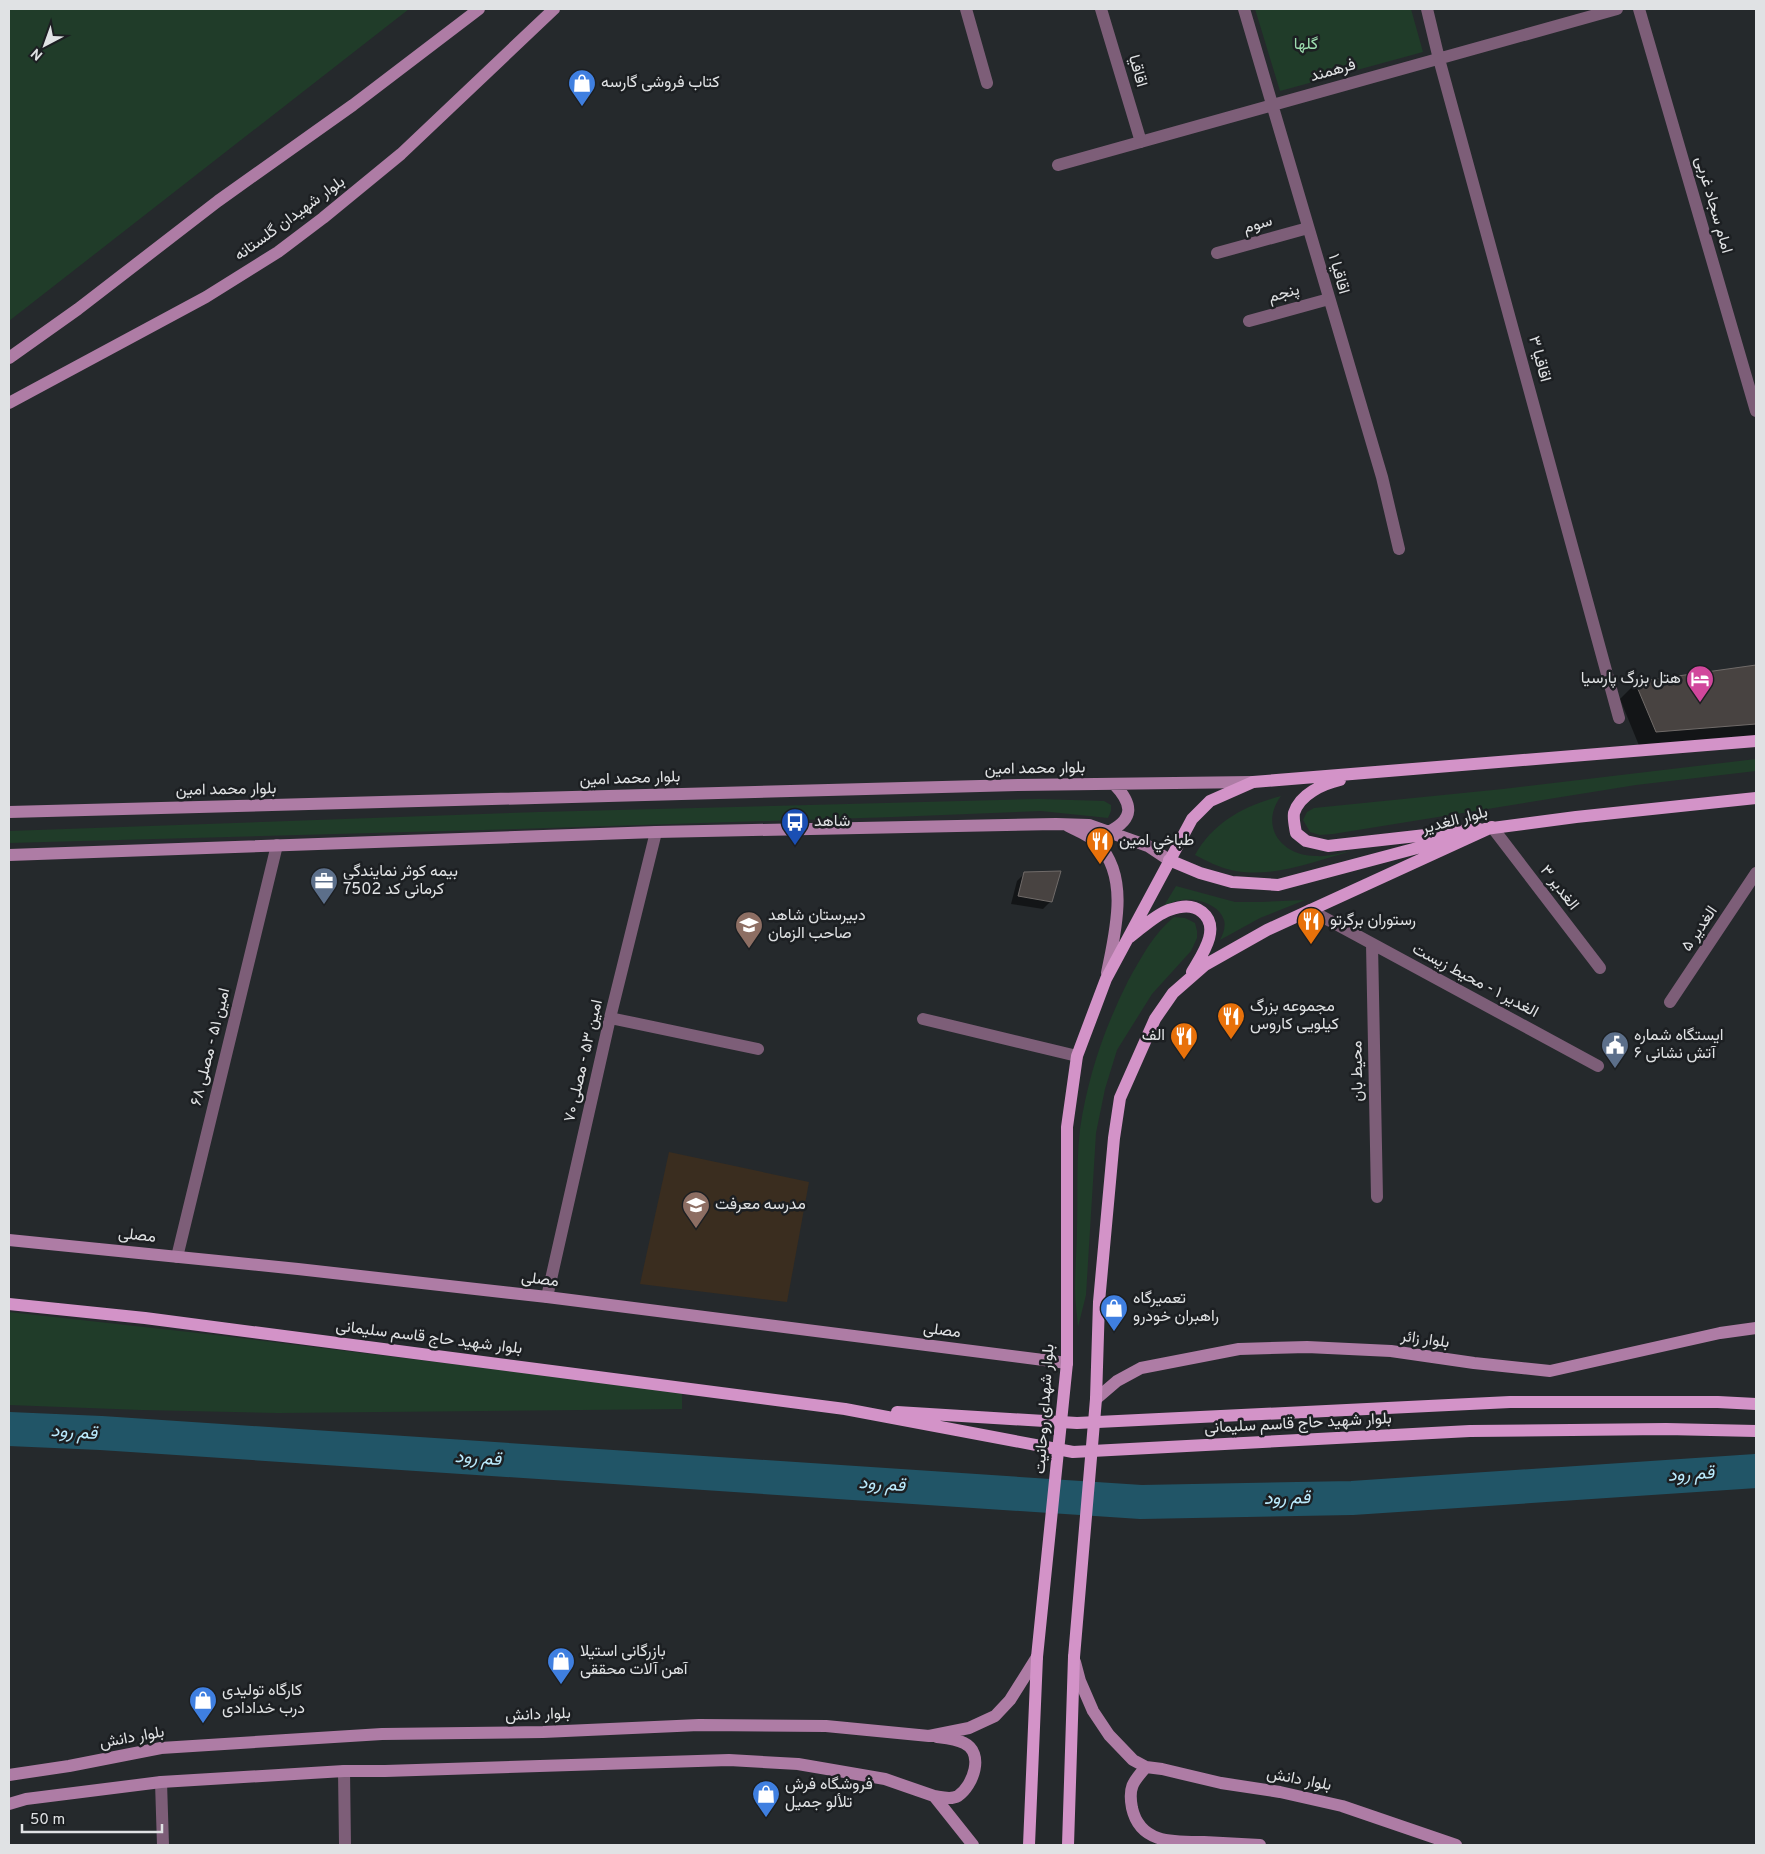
<svg xmlns="http://www.w3.org/2000/svg" width="1765" height="1854" viewBox="0 0 1765 1854" font-family="Overpass,Vazirmatn,sans-serif">
<style>
.education{fill:#3a2d1f}
.green{fill:#203c29}
.shadow{fill:#0007}
.lines{fill:none;stroke-linecap:round;stroke-linejoin:round}
.river{stroke:#215567;stroke-width:34}
.building{fill:#484341;stroke:#706b69}
.minor{stroke:#7d5e78;stroke-width:12}
.tertiary{stroke:#7d5e78;stroke-width:12}
.secondary{stroke:#ae7ca5;stroke-width:12}
.primary{stroke:#d393c8;stroke-width:12}
.primary-bridge{stroke:#d393c8;stroke-width:12}
.labels{text-anchor:middle;dominant-baseline:central;stroke-width:5;stroke-linejoin:round;paint-order:stroke}
.park-label{font-size:16px;fill:#9edeb0;stroke:#1c1f22}
.street-label{font-size:16px;fill:#e0e2e4;stroke:#1c1f22}
.poi-label{font-size:16px;fill:#e0e2e4;stroke:#1c1f22;text-anchor:start}
.water-label{font-size:18px;font-style:italic;fill:#bbebfd;stroke:#1c1f22}
</style>
<rect width="100%" height="100%" fill="#25292c"/>
<!-- education -->
<path class="education" d="M669,1152L809,1182L787,1302L640,1284Z"/>
<!-- green -->
<path class="green" d="M9,9H409L9,321Z
M1255,9H1411L1423,52L1280,91Z
M1756,759V771L1636,785L1333,834L1320,835L1310,832L1303,820L1307,812L1314,808L1503,789Z
M1281,796C1259,826 1281,856 1316,856C1327,857 1340,853 1351,851C1313,862 1271,879 1231,870C1218,867 1207,861 1195,855C1213,822 1246,805 1281,796Z
M1039,799L1104,801L1111,805V811L1108,818L1041,811L893,817L517,829L9,843V831L539,812Z
M1176,886L1235,902H1261L1305,900L1260,918L1220,940C1223,934 1226,927 1224,920C1219,903 1192,896 1176,901C1171,902 1167,906 1162,909Z
M1174,917L1185,918L1195,923L1197,931V938L1191,951L1152,994L1117,1050L1105,1089L1096,1133L1086,1295L1078,1327C1077,1314 1075,1301 1075,1289C1075,1268 1077,1248 1077,1228C1078,1195 1076,1162 1080,1129C1088,1076 1104,1029 1128,981C1141,958 1153,934 1174,917Z
M9,1312L216,1335L682,1392V1409L278,1413L141,1410L9,1405Z"/>
<!-- shadow -->
<path class="shadow" d="M1756,667V738L1640,748L1620,699L1636,683Z
M1025,873L1051,901L1043,909L1011,904L1017,881Z"/>
<g class="lines">
<!-- river -->
<path class="river" d="M9,1429L101,1433L1141,1502L1352,1498L1756,1471"/>
</g>
<!-- building -->
<path class="building" d="M1756,665V724L1656,732L1635,682Z
M1061,871L1052,902L1018,896L1024,872Z"/>
<g class="lines">
<!-- minor -->
<path class="minor" d="M966,9L987,83
M1101,9L1141,142
M1244,9L1382,477L1399,549
M1427,9L1439,59L1619,718
M1058,165L1617,9
M1217,253L1308,228
M1249,321L1329,299
M1492,827L1600,968
M1310,910L1598,1066
M1372,944L1377,1197
M1670,1002L1756,873
M610,1018L758,1049
M923,1019L1077,1056
M177,1257L277,845
M547,1297L610,1018L656,832
M344,1771L345,1845
M161,1782L163,1845"/>
<!-- tertiary -->
<path class="tertiary" d="M1639,9L1756,411"/>
<!-- secondary -->
<path class="secondary" d="M9,358L78,309L218,201L353,105L479,9
M9,403L206,297L278,252L323,218L401,154L554,9
M9,812L1018,785L1253,782
M1068,826C1078,831 1090,835 1098,844C1130,877 1115,933 1107,973
M1108,832C1135,819 1133,804 1114,784
M9,855L656,832L1056,824L1089,825L1148,846L1169,860
M9,1240L298,1269L547,1297L1067,1363
M1096,1399L1117,1381L1141,1368L1239,1349L1307,1347L1391,1351L1474,1363L1550,1371L1720,1333L1756,1328
M1075,1662L1080,1681L1093,1711L1109,1735L1133,1760L1146,1767L1162,1769L1221,1783L1280,1792L1342,1806L1456,1845
M1146,1767C1133,1782 1128,1787 1132,1808C1140,1844 1174,1842 1204,1842
M9,1775L69,1766L161,1748L382,1734L543,1732L699,1725L826,1726L929,1736L969,1728L995,1716L1010,1700L1037,1657
M934,1796C941,1797 951,1800 958,1796C973,1786 985,1753 964,1743C956,1739 945,1738 937,1737
M9,1804L26,1799L161,1782L344,1771H385L729,1760L798,1764L885,1779L934,1796L973,1845
M1198,1845L1204,1842L1260,1845"/>
<!-- primary -->
<path class="primary" d="M1340,780C1323,784 1300,794 1294,813C1293,819 1295,827 1296,833L1306,841L1328,846L1479,829
M1485,829L1576,817L1756,798
M1169,860L1200,873L1232,882L1278,885L1451,839
M1130,937C1142,928 1155,915 1169,910C1181,906 1192,904 1202,912C1222,928 1201,956 1192,972
M9,1304L145,1318L845,1409L1073,1452L1470,1431L1666,1429L1756,1431
M1067,1363V1127L1077,1056L1106,979L1192,819L1210,801L1253,782L1756,741
M1096,1399L1099,1302L1114,1138L1120,1098L1155,1019L1173,993L1205,965L1267,930L1492,827
M897,1412L1077,1423L1510,1402H1718L1756,1404
M1029,1845L1037,1657
M1068,1845L1074,1657"/>
<!-- primary-bridge -->
<path class="primary-bridge" d="M1037,1657L1067,1363
M1074,1657L1096,1399"/>
</g>
<!-- icons -->
<defs>
<g id="shop-pin" transform="scale(1.4375)"><path d="M0 17L-7.5 6A9.5 9.5 0 1 1 7.5 6Z" fill="#3f7fe0" stroke="#1c1f22"/><path d="M-5-2.5h2.3a2.7 3.5 0 0 1 5.4 0H5L5.5 6h-11ZM-1.5-2.5h3a1.5 2.3 0 0 0-3 0Z" fill="#fff"/></g>
<g id="hotel-pin" transform="scale(1.4375)"><path d="M0 17L-7.5 6A9.5 9.5 0 1 1 7.5 6Z" fill="#d1479c" stroke="#1c1f22"/><path d="M-6-4.5h1.5V1H6V5H4.5V3h-9V5H-6ZM-4 0a1.8 1.8 0 1 1 3.6 0ZM.5 0V-2.5h3Q6-2.5 6 0Z" fill="#fff"/></g>
<g id="bus-pin" transform="scale(1.4375)"><path d="M0 17L-7.5 6A9.5 9.5 0 1 1 7.5 6Z" fill="#1a4fb4" stroke="#1c1f22"/><path d="M-5-6H5V4H4V6H2V4H-2V6H-4V4H-5ZM-3.5-4V0h7V-4ZM-3.5 1.2v1.5H-2V1.2ZM2 1.2v1.5H3.5V1.2Z" fill="#fff"/></g>
<g id="restaurant-pin" transform="scale(1.4375)"><path d="M0 17L-7.5 6A9.5 9.5 0 1 1 7.5 6Z" fill="#e8710a" stroke="#1c1f22"/><path d="M-5-6h1v4h1v-4h1v4h1v-4h1v5L-1.5 .5V6h-2V.5L-5-1ZM5-6V6H3V1.5H1.5Q1.5-4 5-6Z" fill="#fff"/></g>
<g id="office-pin" transform="scale(1.4375)"><path d="M0 17L-7.5 6A9.5 9.5 0 1 1 7.5 6Z" fill="#5c6f8a" stroke="#1c1f22"/><path d="M-6-3h4V-5.5h4V-3h4V5H-6ZM-1-4.5V-3h2v-1.5ZM-6 0V1H6V0Z" fill="#fff"/></g>
<g id="school-pin" transform="scale(1.4375)"><path d="M0 17L-7.5 6A9.5 9.5 0 1 1 7.5 6Z" fill="#8d6e63" stroke="#1c1f22"/><path d="M0-5L7-2L0 1L-7-2ZM-4 1L0 2.5L4 1V4Q0 6-4 4Z" fill="#fff"/></g>
<g id="civic-pin" transform="scale(1.4375)"><path d="M0 17L-7.5 6A9.5 9.5 0 1 1 7.5 6Z" fill="#5c6f8a" stroke="#1c1f22"/><path d="M-.6-6.5H3V-4.5H.6V-3L4-1V1h2V6H-6V1h2V-1L-.6-3ZM-1.2 2.5V6h2.4V2.5Z" fill="#fff"/></g>
</defs>
<g fill-rule="evenodd">
<use href="#shop-pin" x="582" y="83"/>
<use href="#hotel-pin" x="1700" y="679"/>
<use href="#bus-pin" x="795" y="822"/>
<use href="#restaurant-pin" x="1100" y="841"/>
<use href="#office-pin" x="324" y="881"/>
<use href="#restaurant-pin" x="1311" y="921"/>
<use href="#school-pin" x="749" y="925"/>
<use href="#restaurant-pin" x="1231" y="1016"/>
<use href="#restaurant-pin" x="1184" y="1036"/>
<use href="#civic-pin" x="1615" y="1045"/>
<use href="#school-pin" x="696" y="1205"/>
<use href="#shop-pin" x="1114" y="1308"/>
<use href="#shop-pin" x="561" y="1661"/>
<use href="#shop-pin" x="203" y="1700"/>
<use href="#shop-pin" x="766" y="1794"/>
</g>
<g class="labels">
<!-- park labels -->
<g class="park-label">
<text x="1306" y="45">گلها</text>
</g>
<!-- street labels -->
<g class="street-label">
<text transform="translate(1137 71) rotate(74)">اقاقیا</text>
<text transform="translate(1333 71) rotate(-16)">فرهمند</text>
<text transform="translate(1713 205) rotate(74)">امام سجاد غربی</text>
<text transform="translate(290 219) rotate(-36)">بلوار شهیدان گلستانه</text>
<text transform="translate(1258 225) rotate(-16)">سوم</text>
<text transform="translate(1338 274) rotate(74)">اقاقیا ۱</text>
<text transform="translate(1284 294) rotate(-16)">پنجم</text>
<text transform="translate(1539 359) rotate(75)">اقاقیا ۳</text>
<text transform="translate(1035 769) rotate(-1)">بلوار محمد امین</text>
<text transform="translate(630 779) rotate(-2)">بلوار محمد امین</text>
<text transform="translate(226 790) rotate(-1)">بلوار محمد امین</text>
<text transform="translate(1455 821) rotate(-15)">بلوار الغدیر</text>
<text transform="translate(1559 888) rotate(52)">الغدیر ۳</text>
<text transform="translate(1700 929) rotate(-56)">الغدیر ۵</text>
<text transform="translate(1475 981) rotate(28)">الغدیر ۱ - محیط زیست</text>
<text transform="translate(211 1047) rotate(-76)">امین ۵۱ - مصلی ۶۸</text>
<text transform="translate(584 1061) rotate(-77)">امین ۵۳ - مصلی ۷۰</text>
<text transform="translate(1358 1071) rotate(-91)">محیط بان</text>
<text transform="translate(137 1236) rotate(6)">مصلی</text>
<text transform="translate(540 1280) rotate(7)">مصلی</text>
<text transform="translate(942 1331) rotate(7)">مصلی</text>
<text transform="translate(429 1338) rotate(7)">بلوار شهید حاج قاسم سلیمانی</text>
<text transform="translate(1425 1340) rotate(8)">بلوار زائر</text>
<text transform="translate(1045 1409) rotate(-86)">بلوار شهدای روحانیت</text>
<text transform="translate(1298 1424) rotate(-3)">بلوار شهید حاج قاسم سلیمانی</text>
<text transform="translate(538 1715) rotate(-2)">بلوار دانش</text>
<text transform="translate(132 1738) rotate(-10)">بلوار دانش</text>
<text transform="translate(1299 1780) rotate(11)">بلوار دانش</text>
</g>
<!-- poi labels -->
<g class="poi-label">
<text x="601" y="83">کتاب فروشی گارسه</text>
<text x="1681" y="679" text-anchor="end">هتل بزرگ پارسیا</text>
<text x="814" y="822">شاهد</text>
<text x="1119" y="841">طباخي امين</text>
<text x="343" y="872">بیمه کوثر نمایندگی<tspan x="343" dy="18">کرمانی کد 7502</tspan></text>
<text x="768" y="916">دبیرستان شاهد<tspan x="768" dy="18">صاحب الزمان</tspan></text>
<text x="1330" y="921">رستوران برگرتو</text>
<text x="1250" y="1007">مجموعه بزرگ<tspan x="1250" dy="18">کیلویی کاروس</tspan></text>
<text x="1165" y="1036" text-anchor="end">الف</text>
<text x="1634" y="1036">ایستگاه شماره<tspan x="1634" dy="18">۶ آتش نشانی</tspan></text>
<text x="715" y="1205">مدرسه معرفت</text>
<text x="1133" y="1299">تعمیرگاه<tspan x="1133" dy="18">راهبران خودرو</tspan></text>
<text x="580" y="1652">بازرگانی استیلا<tspan x="580" dy="18">آهن آلات محققی</tspan></text>
<text x="222" y="1691">کارگاه تولیدی<tspan x="222" dy="18">درب خدادادی</tspan></text>
<text x="785" y="1785">فروشگاه فرش<tspan x="785" dy="18">تلألو جمیل</tspan></text>
</g>
<!-- water labels -->
<g class="water-label">
<text transform="translate(74 1433) rotate(4)">قم رود</text>
<text transform="translate(478 1459) rotate(4)">قم رود</text>
<text transform="translate(1691 1475) rotate(-4)">قم رود</text>
<text transform="translate(882 1485) rotate(4)">قم رود</text>
<text transform="translate(1287 1499) rotate(-1)">قم رود</text>
</g>
</g>
<!-- border -->
<rect width="1765" height="1854" fill="none" stroke="#e0e2e4" stroke-width="20"/>
<!-- north arrow -->
<g transform="translate(45 45) rotate(221)" stroke="#1c1f22" stroke-width="4" paint-order="stroke">
<path d="M0-4L9 19L0 12L-9 19Z" fill="#e0e2e4"/>
<text y="-8" font-size="14" font-weight="bold" text-anchor="middle" fill="#e0e2e4">N</text>
</g>
<!-- scale -->
<path d="M22 1824v8h140v-8" fill="none" stroke="#e0e2e4" stroke-width="2.5"/>
<text x="30" y="1824" font-size="15" fill="#e0e2e4" stroke="#1c1f22" stroke-width="4" paint-order="stroke">50 m</text>
</svg>
